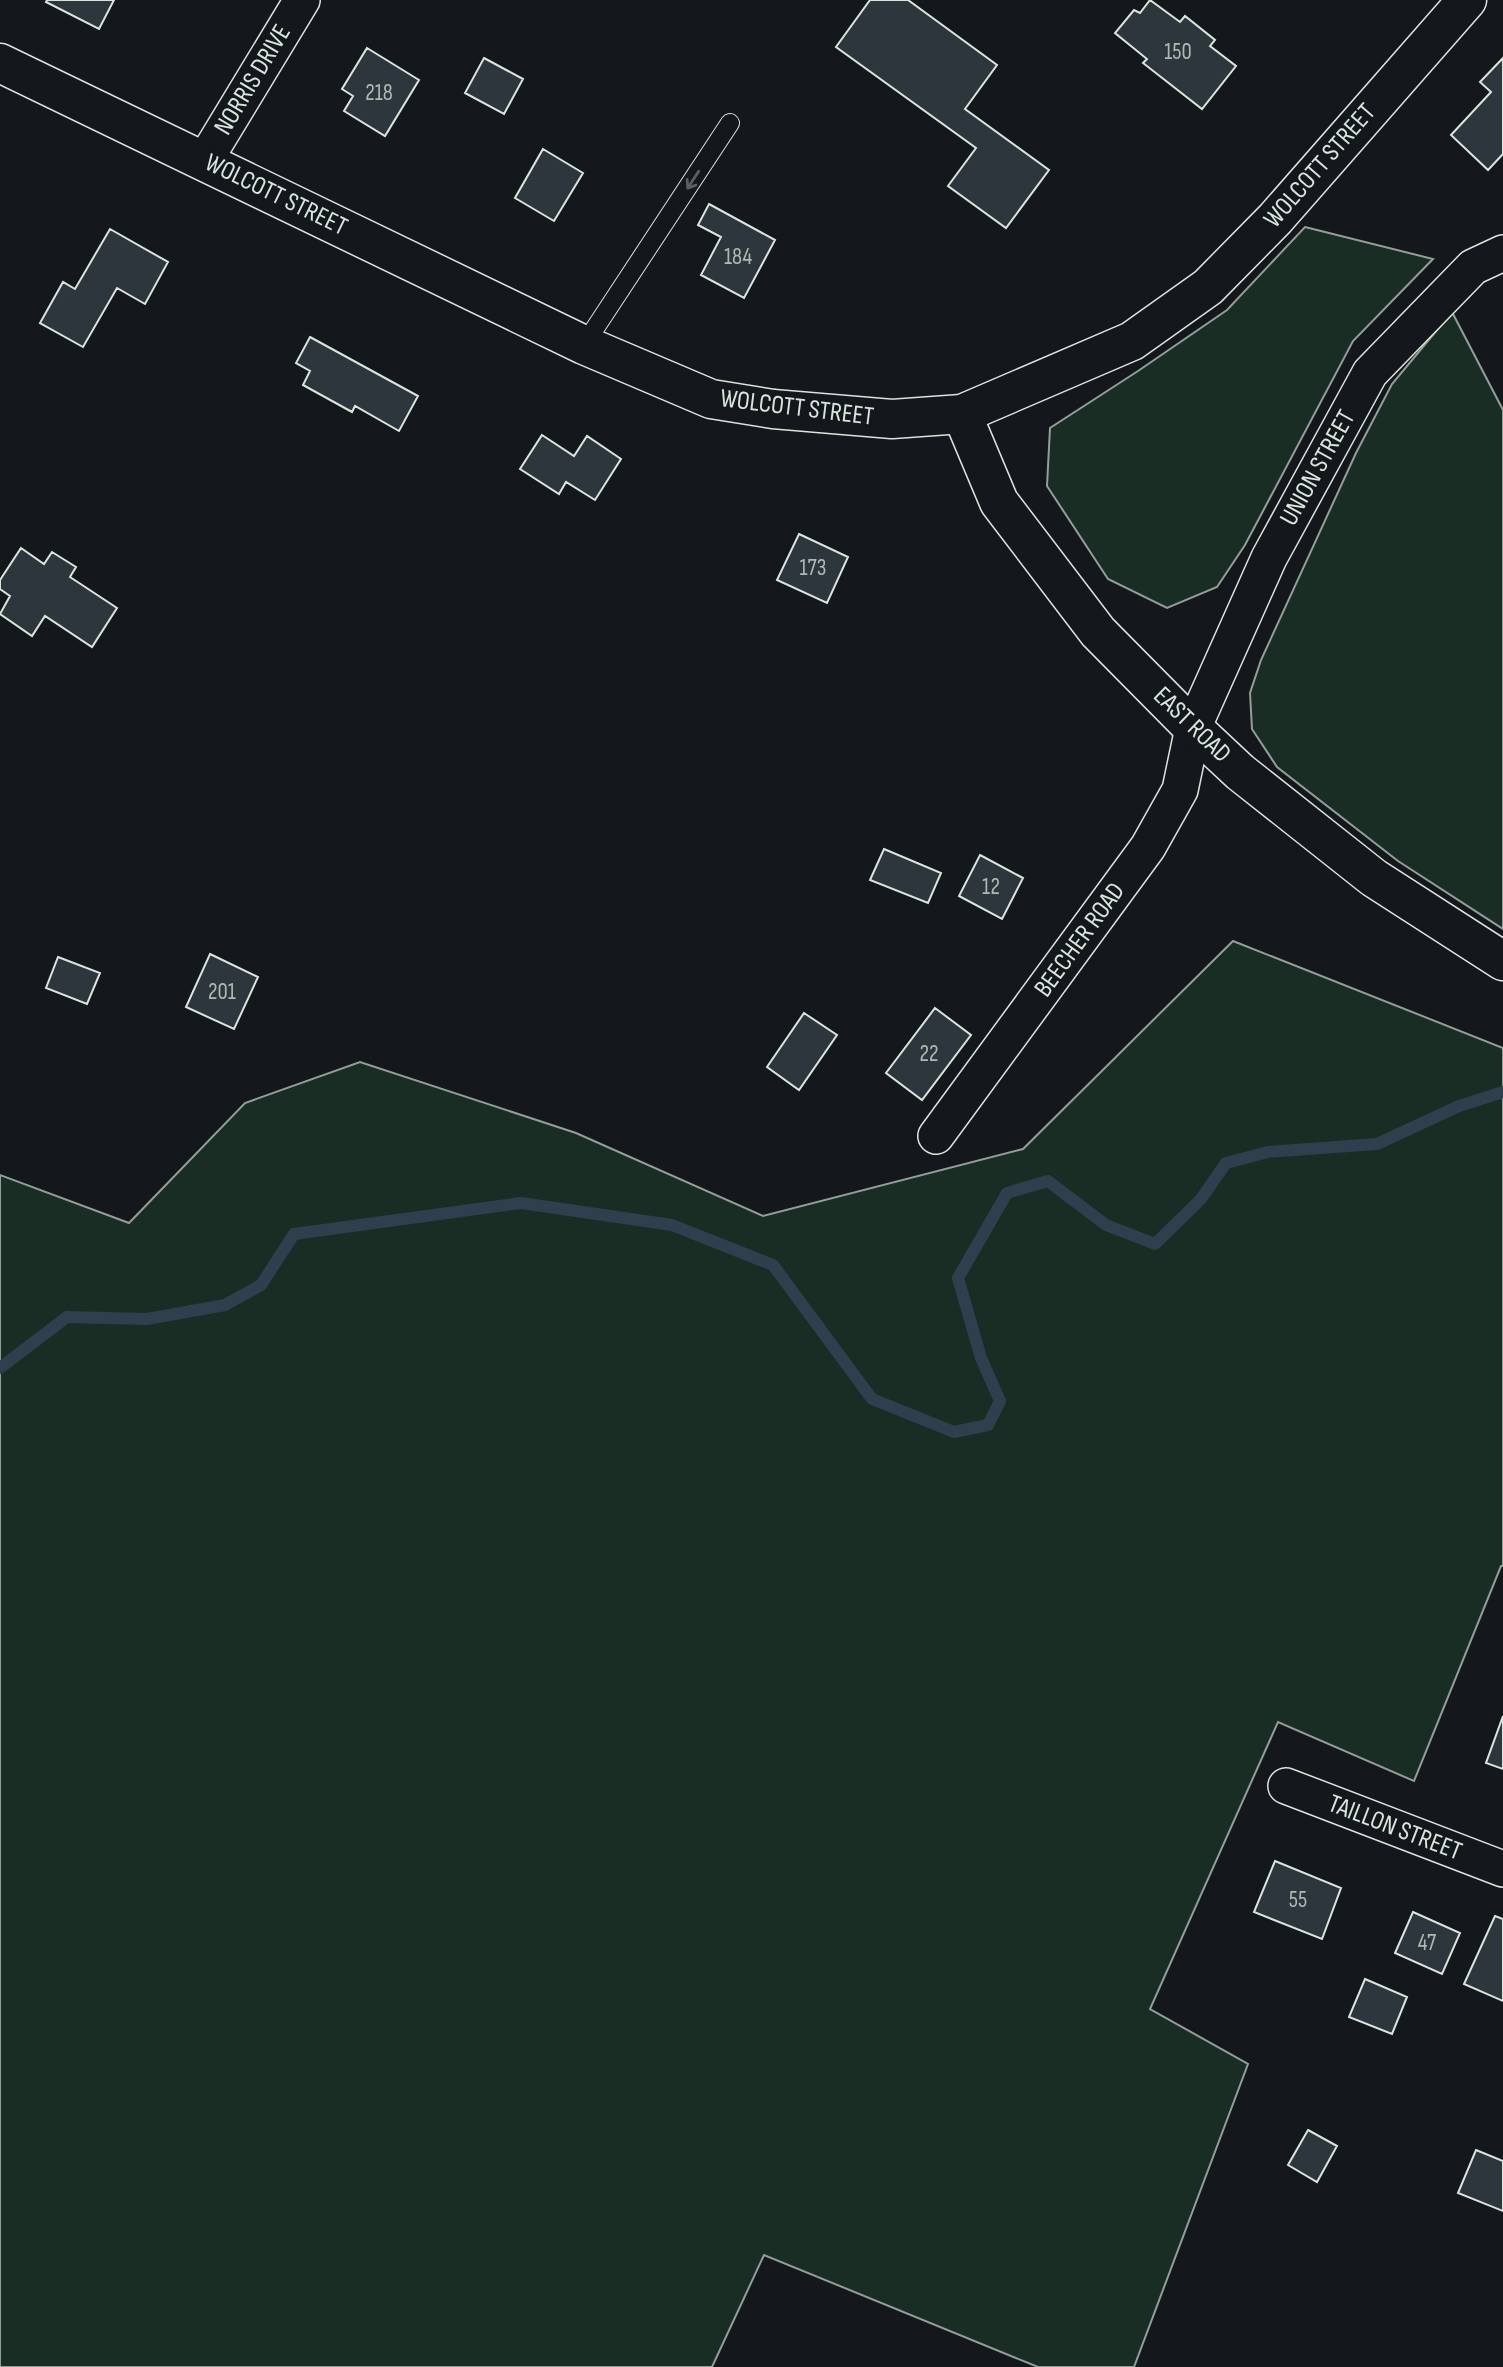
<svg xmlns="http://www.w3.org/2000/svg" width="1503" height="2367" viewBox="0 0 1503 2367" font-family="'Sofia Sans Condensed',sans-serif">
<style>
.green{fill:#1a2d24;stroke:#939e99;stroke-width:2}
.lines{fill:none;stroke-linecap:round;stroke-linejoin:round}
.stream{stroke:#2f3f4d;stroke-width:12}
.building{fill:#2c363c;stroke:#d8e6dc;stroke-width:2}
.service-casing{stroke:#d8e6dc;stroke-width:20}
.minor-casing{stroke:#d8e6dc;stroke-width:38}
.tertiary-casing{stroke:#d8e6dc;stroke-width:41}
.primary-casing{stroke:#d8e6dc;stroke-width:41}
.service{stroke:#14181c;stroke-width:18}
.minor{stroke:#14181c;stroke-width:35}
.tertiary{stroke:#14181c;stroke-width:38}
.primary{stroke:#14181c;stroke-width:38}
.oneway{stroke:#59605f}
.labels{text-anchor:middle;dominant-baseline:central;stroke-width:5;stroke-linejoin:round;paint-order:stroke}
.number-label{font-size:23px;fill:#adbab4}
.street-label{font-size:26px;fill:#d8e6dc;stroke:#14181c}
</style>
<rect width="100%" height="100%" fill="#14181c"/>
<!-- green -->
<path class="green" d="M1305,227L1433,259L1353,341L1245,545L1217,587L1167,608L1108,579L1047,486L1050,428L1138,371L1227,310Z
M1452,312L1503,410V929L1398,861L1277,767L1252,729L1250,693L1261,660L1356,453L1392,384Z
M1233,941L1503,1048V1566H1501L1414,1781L1278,1722L1150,2009L1248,2064L1134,2367H1038L764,2255L712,2367H0V1175L129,1223L245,1103L360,1062L576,1133L763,1216L1023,1149Z"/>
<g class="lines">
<!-- stream -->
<path class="stream" d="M0,1368L67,1317L147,1319L225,1305L261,1285L294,1234L521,1203L672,1225L773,1265L872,1399L954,1432L988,1425L1000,1401L981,1358L958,1278L1007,1193L1048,1181L1106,1225L1155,1244L1201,1199L1226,1163L1268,1152L1377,1144L1459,1106L1503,1092"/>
</g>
<!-- building -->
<path class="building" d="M47,0H114L99,29L46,2Z
M870,0H908L997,65L965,109L1049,170L1006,228L948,186L976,148L836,47Z
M1150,0L1180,22L1185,16L1215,40L1210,46L1236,66L1202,109L1143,63L1147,59L1115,33L1134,10L1140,13Z
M367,48L419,80L385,136L344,111L353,96L342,89Z
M484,58L523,79L504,114L465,93Z
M1503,58V154L1488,170L1451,135L1491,92L1480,82Z
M543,149L583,173L554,221L515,198Z
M709,204L775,240L744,298L701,275L721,237L698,225Z
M110,229L168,262L145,304L117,288L83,347L40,323L63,282L75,289Z
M310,337L418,396L399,431L355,406L352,412L303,385L310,371L296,363Z
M542,435L574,456L587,436L621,459L595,500L566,482L559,494L520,469Z
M799,534L848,557L827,603L777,580Z
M21,548L44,564L52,552L76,567L70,577L117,608L92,647L45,616L32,636L0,614L10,596L0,589V580Z
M884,849L941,873L928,903L870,880Z
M980,855L1023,878L1002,919L959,896Z
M210,954L258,977L234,1029L186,1007Z
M58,957L100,973L87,1004L46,988Z
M935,1008L971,1035L922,1100L886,1073Z
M804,1013L837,1035L799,1090L767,1067Z
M1503,1716V1769L1486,1763Z
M1275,1861L1341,1888L1322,1939L1254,1912Z
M1413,1912L1460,1933L1442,1974L1395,1953Z
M1495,1916L1503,1919V2001L1464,1984Z
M1365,1979L1407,1997L1392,2034L1349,2017Z
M1308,2130L1337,2146L1317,2182L1288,2165Z
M1476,2150L1503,2161V2211L1458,2193Z"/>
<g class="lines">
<!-- service casing -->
<g class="service-casing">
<path id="service" d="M584,345L730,123"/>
</g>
<!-- minor casing -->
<g class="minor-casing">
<path id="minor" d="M205,160L302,0
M936,1136L1148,847L1180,790L1193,728L1269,558L1370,373L1473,267L1503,253
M1286,1786L1503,1869"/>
</g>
<!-- tertiary casing -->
<g class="tertiary-casing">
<path id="tertiary" d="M962,414L999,502L1098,632L1193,728L1240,772L1374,878L1503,961"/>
</g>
<!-- primary casing -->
<g class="primary-casing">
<path id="primary" d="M0,63L584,345L711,399L773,409L892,419L962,414L1132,341L1208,287L1275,219L1467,0"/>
</g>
<!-- service -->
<use href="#service" class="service"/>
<!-- minor -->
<use href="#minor" class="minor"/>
<!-- tertiary -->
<use href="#tertiary" class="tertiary"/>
<!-- primary -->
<use href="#primary" class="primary"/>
</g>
<!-- one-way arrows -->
<defs><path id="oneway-shaft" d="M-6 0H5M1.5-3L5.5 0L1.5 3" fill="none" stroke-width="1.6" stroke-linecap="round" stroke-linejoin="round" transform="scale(1.75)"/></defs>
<use class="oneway" href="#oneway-shaft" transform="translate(693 180) rotate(123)"/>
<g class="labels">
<!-- number labels -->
<g class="number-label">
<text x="1178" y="52">150</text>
<text x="379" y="93">218</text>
<text x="738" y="257">184</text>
<text x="813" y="568">173</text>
<text x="991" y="887">12</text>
<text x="222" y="992">201</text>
<text x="929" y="1054">22</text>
<text x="1298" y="1900">55</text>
<text x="1427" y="1943">47</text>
</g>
<!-- street labels -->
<g class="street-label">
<text transform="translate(253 80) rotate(-59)">NORRIS DRIVE</text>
<text transform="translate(1320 166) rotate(-49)">WOLCOTT STREET</text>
<text transform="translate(276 195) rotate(26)">WOLCOTT STREET</text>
<text transform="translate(797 408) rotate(7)">WOLCOTT STREET</text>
<text transform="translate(1318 468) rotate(-61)">UNION STREET</text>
<text transform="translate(1192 725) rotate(44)">EAST ROAD</text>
<text transform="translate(1080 940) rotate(-54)">BEECHER ROAD</text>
<text transform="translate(1395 1828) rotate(21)">TAILLON STREET</text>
</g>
</g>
</svg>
